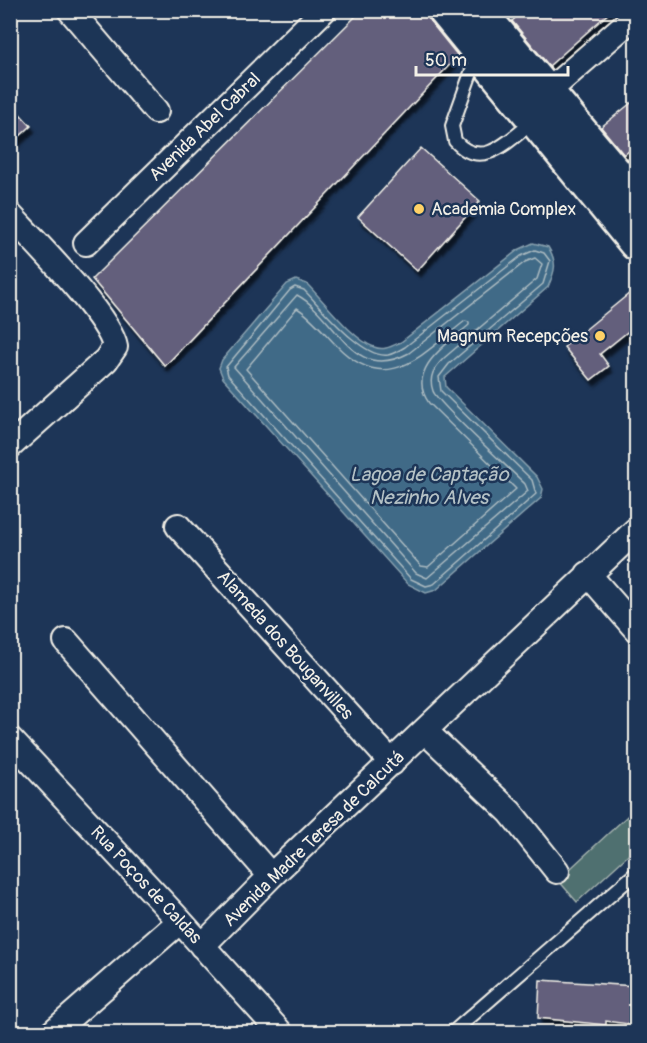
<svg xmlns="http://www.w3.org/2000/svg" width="647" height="1043" viewBox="0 0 647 1043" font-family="Pangolin,sans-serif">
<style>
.green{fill:#4f6f6f;stroke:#a2b0ac;stroke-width:1.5}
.water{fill:#406a87;stroke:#88a0ae;stroke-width:1.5}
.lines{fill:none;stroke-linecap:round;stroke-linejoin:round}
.shore{stroke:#acbbc1;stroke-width:1.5}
.building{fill:#635f7c;stroke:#f4f1e8;stroke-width:1.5;filter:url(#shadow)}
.service-casing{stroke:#f4f1e8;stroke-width:16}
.minor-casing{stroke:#f4f1e8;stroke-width:28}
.secondary-casing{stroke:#f4f1e8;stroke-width:38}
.service{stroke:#1d3557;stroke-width:12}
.minor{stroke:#1d3557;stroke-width:24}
.secondary{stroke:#1d3557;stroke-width:33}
.poi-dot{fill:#ffd166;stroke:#1d3557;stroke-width:2}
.labels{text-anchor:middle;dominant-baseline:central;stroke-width:5;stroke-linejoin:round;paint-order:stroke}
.street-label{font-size:18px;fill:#f4f1e8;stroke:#1d3557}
.poi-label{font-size:18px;fill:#f4f1e8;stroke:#1d3557;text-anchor:start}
.water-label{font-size:20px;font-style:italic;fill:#b5c2c6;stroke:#1d3557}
</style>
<defs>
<filter id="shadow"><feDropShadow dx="3.5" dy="6" stdDeviation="1.5" flood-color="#0009"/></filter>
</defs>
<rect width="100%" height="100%" fill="#1d3557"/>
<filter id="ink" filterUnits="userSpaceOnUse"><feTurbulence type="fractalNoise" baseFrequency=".0167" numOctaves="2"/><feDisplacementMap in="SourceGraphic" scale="12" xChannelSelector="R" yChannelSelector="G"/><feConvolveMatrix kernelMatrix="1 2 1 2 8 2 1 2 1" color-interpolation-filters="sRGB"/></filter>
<g filter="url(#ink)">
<!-- green -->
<path class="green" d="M636,808V848L577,902L558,880Z"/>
<!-- water -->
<path class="water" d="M533,243L548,247C558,263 555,271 548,287L445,377L446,387L537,477L543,489L541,498L436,590L426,593L408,584L223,378L219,368L222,360L287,284L296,280L307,284C324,301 352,339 374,347C384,351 392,346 401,342L518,250Z"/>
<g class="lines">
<!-- shore -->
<path class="shore" d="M535,250L544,253L550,261L543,284L449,364L439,377L441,391L532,480L536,494L434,584L426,586L411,579L228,375L226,367L290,290L295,287L304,290C321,307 362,359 388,355C393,354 400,350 405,347L521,256Z
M535,258L542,264L537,279L444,358C434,368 428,377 433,391C437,403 511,470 525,484L528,491L427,578L416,573L234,367L297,295C338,317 351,384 409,353L525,262Z
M297,308C311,316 325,334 337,346C387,397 421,355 465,321L469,322V325C447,344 405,370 429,403L516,489L428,567L421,566L246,369Z"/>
</g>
<!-- building -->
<path class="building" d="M362,10H421L458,56L165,366L92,279Z
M524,10H612L549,66L512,21Z
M636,99V145L624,155L601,127Z
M10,103L31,126L10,145Z
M421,148L480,201L417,271L358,217Z
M636,288V325L600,354L609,366L591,380L564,347Z
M540,980L636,986V1025L606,1021V1025L538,1018Z"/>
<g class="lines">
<!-- service casing -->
<g class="service-casing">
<path id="service" d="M477,56L452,126L455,141C483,172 510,139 535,120
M453,1032L636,873"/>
</g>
<!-- minor casing -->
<g class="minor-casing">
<path id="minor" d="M70,10L156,111
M536,102L636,15
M10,215C34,241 110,317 115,347L106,360L10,446
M86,243L324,10
M178,526L392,763
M588,574L636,629
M66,641L271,876
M426,732L510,812L557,871
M10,739L180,921L280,1032
M202,946L271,876L636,530
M53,1032L180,921"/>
</g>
<!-- secondary casing -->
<g class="secondary-casing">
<path id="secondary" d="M445,10L636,243
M478,10L636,198"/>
</g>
<!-- service -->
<use href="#service" class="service"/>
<!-- minor -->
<use href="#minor" class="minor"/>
<!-- secondary -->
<use href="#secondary" class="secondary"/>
</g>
</g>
<!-- markers -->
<g class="poi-dot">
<circle cx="419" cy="209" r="6"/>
<circle cx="600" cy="336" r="6"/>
</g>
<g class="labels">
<!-- street labels -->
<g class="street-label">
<text transform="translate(205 127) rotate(-44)">Avenida Abel Cabral</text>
<text transform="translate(285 645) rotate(48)">Alameda dos Bouganvilles</text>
<text transform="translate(314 839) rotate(-44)">Avenida Madre Teresa de Calcutá</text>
<text transform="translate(146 885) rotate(47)">Rua Poços de Caldas</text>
</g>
<!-- poi labels -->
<g class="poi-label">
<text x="431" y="209">Academia Complex</text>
<text x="588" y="336" text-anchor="end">Magnum Recepções</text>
</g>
<!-- water labels -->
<g class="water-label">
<text x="429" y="474">Lagoa de Captação<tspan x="429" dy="23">Nezinho Alves</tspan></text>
</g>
</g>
<!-- margin -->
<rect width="647" height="1043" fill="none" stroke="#1d3557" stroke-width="36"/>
<rect x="18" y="18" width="611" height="1007" fill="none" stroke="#f4f1e8" stroke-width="2" filter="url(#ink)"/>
<!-- scale -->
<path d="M416 66v9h152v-9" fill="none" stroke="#f4f1e8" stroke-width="3"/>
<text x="425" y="66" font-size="18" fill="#f4f1e8" stroke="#1d3557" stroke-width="4.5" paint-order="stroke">50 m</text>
</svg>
